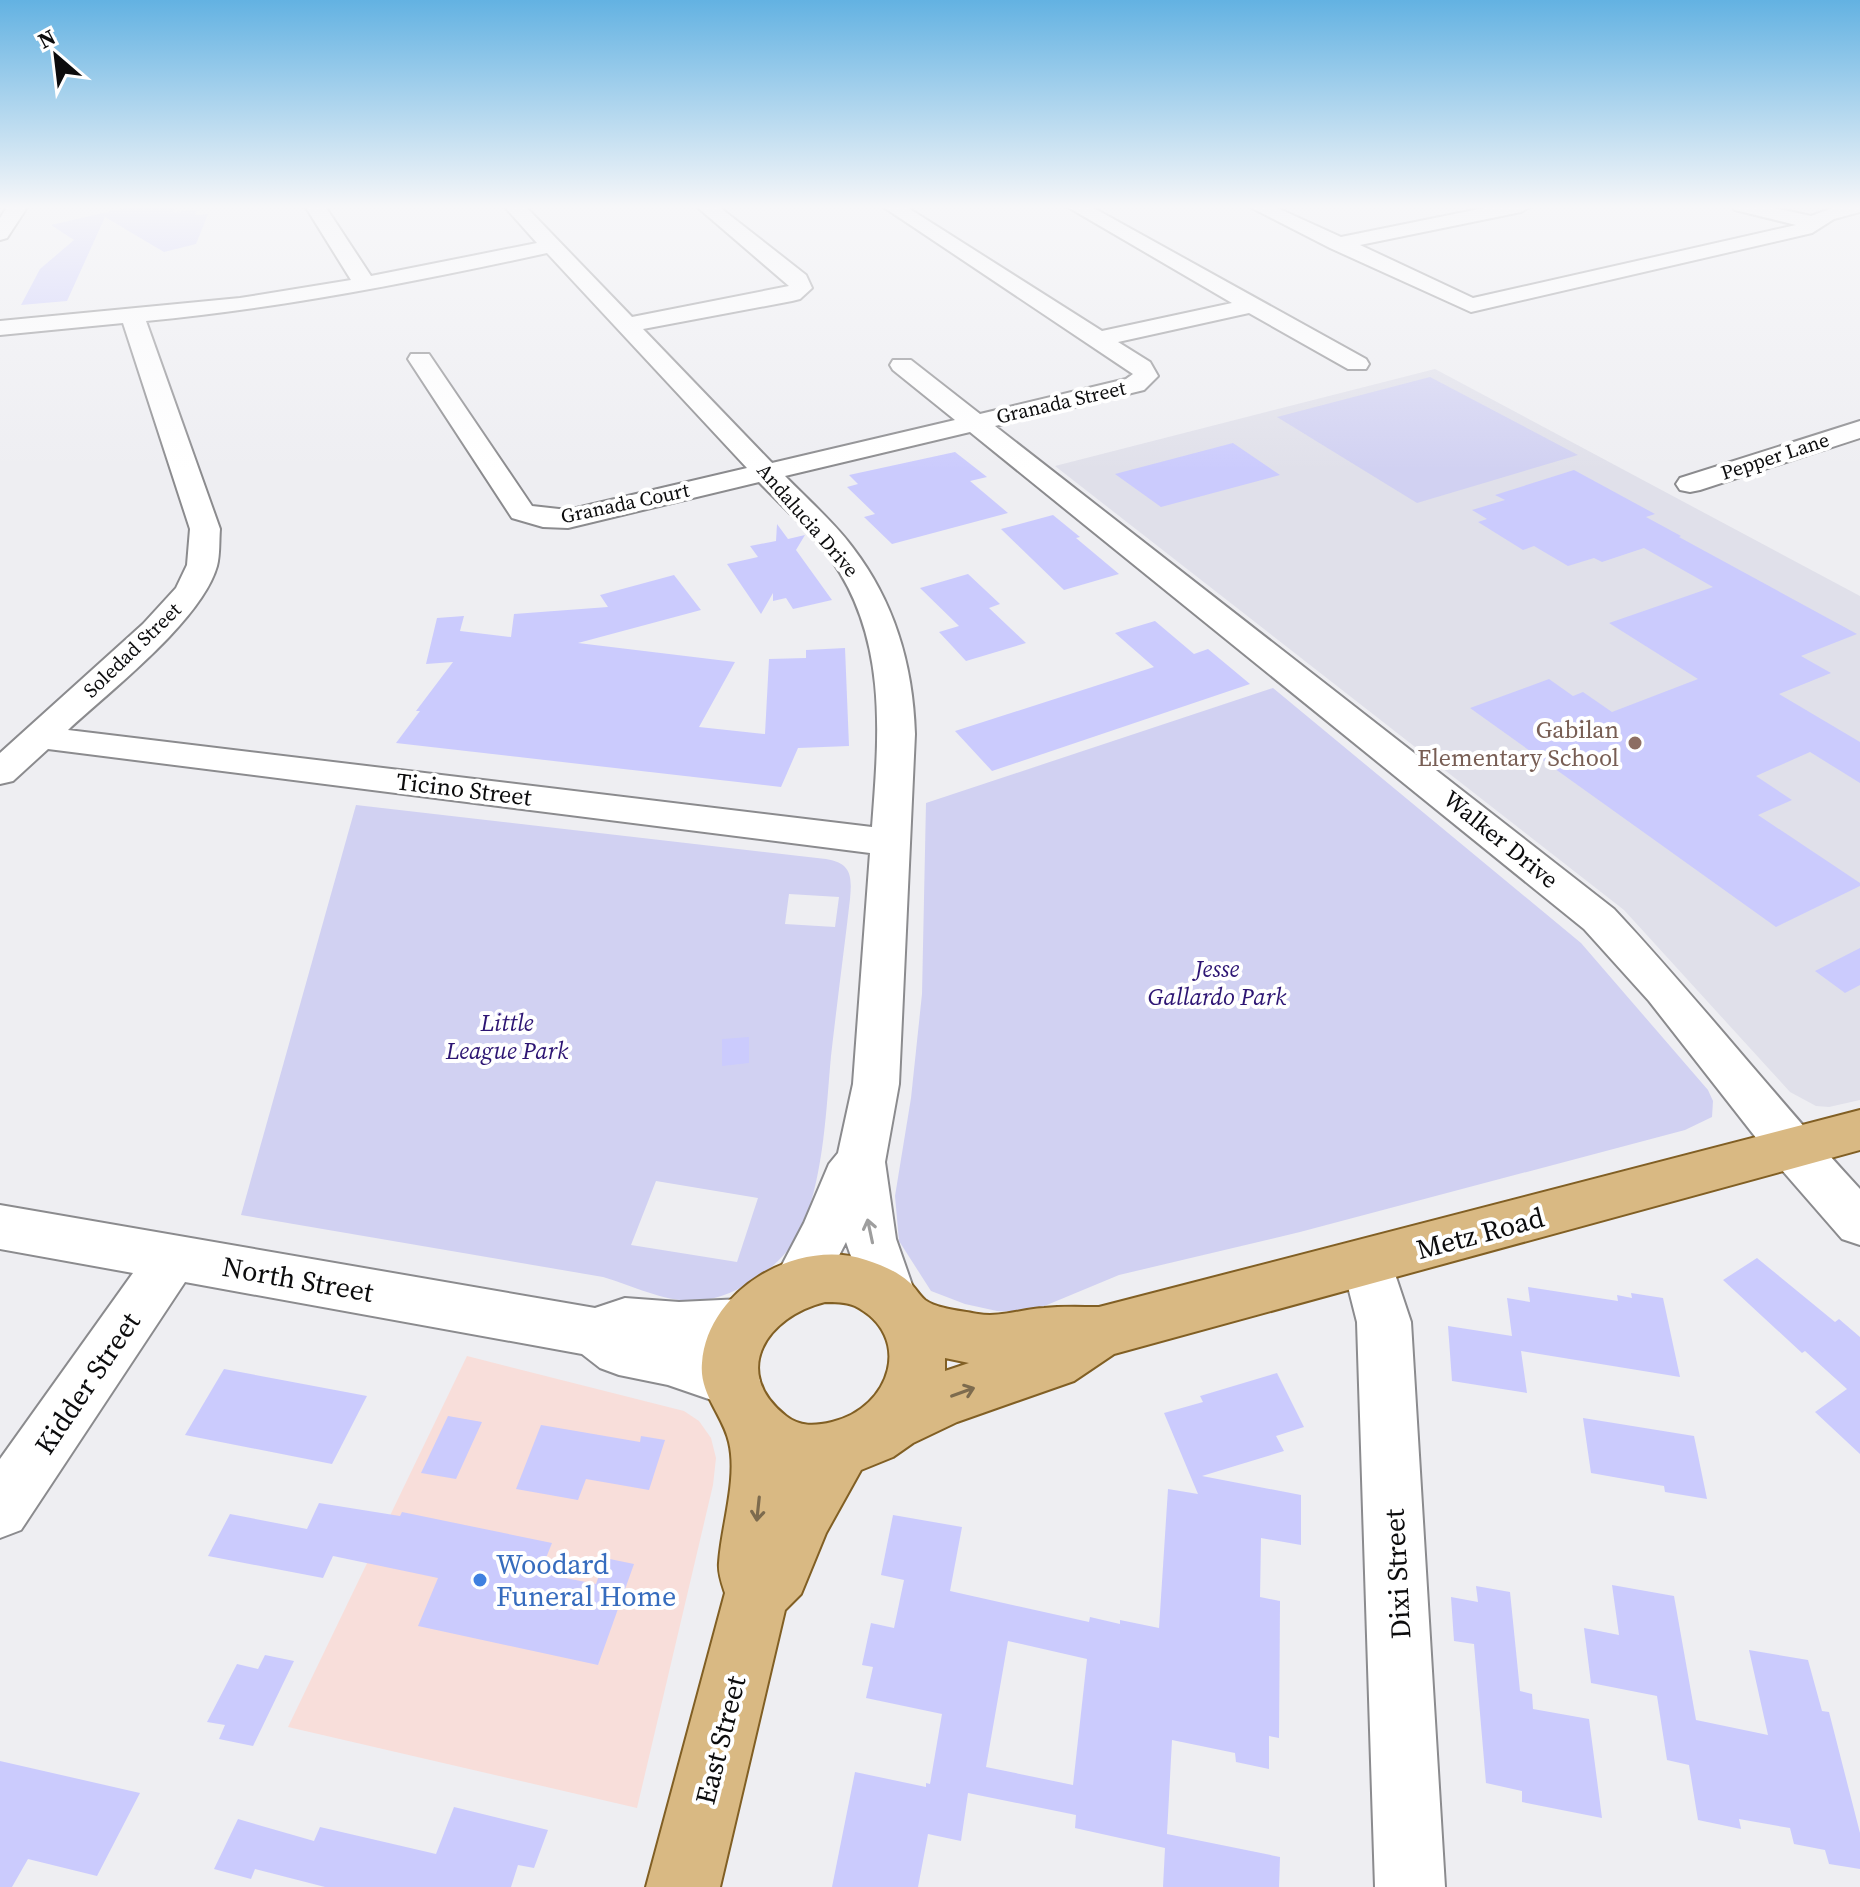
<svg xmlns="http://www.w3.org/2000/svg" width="1860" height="1887" viewBox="0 0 1860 1887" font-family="'Source Serif 4',serif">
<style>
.commercial{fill:#f8deda}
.built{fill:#e0e0ea}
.green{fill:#d1d1f2;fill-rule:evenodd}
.building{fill:#cbcbfd;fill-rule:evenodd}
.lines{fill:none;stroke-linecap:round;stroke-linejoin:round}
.minor-casing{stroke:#8b8b8e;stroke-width:4}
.major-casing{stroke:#815f24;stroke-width:4}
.minor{fill:#fff;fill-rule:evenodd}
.major{fill:#d9b983;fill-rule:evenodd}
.oneway{stroke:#9e9e9e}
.oneway2{stroke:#7d6b4e}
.education-dot{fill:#8d6e63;stroke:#fff;stroke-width:3}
.shop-dot{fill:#3f7fe0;stroke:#fff;stroke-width:3}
.labels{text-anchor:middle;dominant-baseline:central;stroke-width:8;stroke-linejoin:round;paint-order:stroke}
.far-street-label{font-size:20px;fill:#0c0c0d;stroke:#fff}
.education-label{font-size:24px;fill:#785e54;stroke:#fff;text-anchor:end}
.street-label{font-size:24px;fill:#0c0c0d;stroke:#fff}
.park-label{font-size:24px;font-style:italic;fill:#2d1573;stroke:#fff}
.near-street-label{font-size:28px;fill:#0c0c0d;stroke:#fff}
.near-shop-label{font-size:28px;fill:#366cbe;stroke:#fff;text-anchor:start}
</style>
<rect width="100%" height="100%" fill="#eeeef2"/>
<!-- commercial -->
<path class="commercial" d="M467,1356L684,1411L699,1421L711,1438L716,1458L713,1485L637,1808L288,1727Z"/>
<!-- built -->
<path class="built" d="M1435,369L1860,596V1100L1829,1107L1816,1106L1790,1092L1624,910L1055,466Z"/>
<!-- green -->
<path class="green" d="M1430,377L1578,455L1417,503L1277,417Z
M1273,688L1581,943L1708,1090L1713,1101L1712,1117L1685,1130L1300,1232L1119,1275L1030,1312L997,1311L965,1304L931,1291L899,1241L895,1196L911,1098L922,994L926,803Z
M356,805L826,859C852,863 852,877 850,899C844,951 837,1003 831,1056C826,1111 824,1171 804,1223C790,1262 736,1300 696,1301C664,1302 634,1286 603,1277L241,1215ZM789,894L839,897L835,927L785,924ZM656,1181L758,1198L737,1262L631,1245Z"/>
<!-- building -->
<path class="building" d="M133,206H176L173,212L197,210L195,215L208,214L196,244L164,252L105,217L67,301L21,305L40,269L74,240L51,225Z
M1233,443L1280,475L1161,507L1115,474Z
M955,452L987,477L970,481L1008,513L892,544L864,517L875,514L847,487L858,484L849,475Z
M1574,470L1655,514L1646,517L1681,536L1679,537L1857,634L1801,656L1831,673L1779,694L1860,742V783L1810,752L1756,776L1792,800L1758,815L1860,883V886L1776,927L1470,708L1549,679L1573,696L1583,692L1612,712L1698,679L1609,623L1713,587L1644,548L1602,562L1594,558L1568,566L1534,546L1523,550L1478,522L1487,519L1472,510L1505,500L1495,495Z
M1053,515L1080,537L1076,538L1119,574L1064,590L1001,529Z
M777,524L788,539L805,535L796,550L832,600L793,609L786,598L773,601V593L761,614L727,564L758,557L750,546L776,541Z
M968,574L1000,604L989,608L1026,643L966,661L939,632L959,626L920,588Z
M674,575L701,610L578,643L735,662L699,727L765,734L769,659L806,658V650L845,648L849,746L798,748L781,787L396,743L420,711H416L453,662L426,664L437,618L464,616L460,631L511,637L514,614L608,607L600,595Z
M1155,621L1194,654L1208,649L1250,684L992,771L955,731L1154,667L1115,633Z
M1860,948V985L1845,993L1815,971Z
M749,1037V1063L722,1066V1039Z
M1757,1258L1835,1322L1839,1319L1860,1337V1454L1815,1412L1847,1389L1805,1351L1802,1353L1723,1280Z
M1528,1287L1618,1301L1617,1295L1632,1298L1631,1293L1663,1298L1680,1377L1521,1351L1527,1393L1452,1381L1448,1326L1512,1336L1507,1298L1530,1302Z
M224,1369L367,1396L332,1464L185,1435Z
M1277,1373L1304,1427L1276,1436L1284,1451L1202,1476L1301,1495V1545L1261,1538L1260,1597L1280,1601L1279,1738L1269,1736V1769L1236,1762L1235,1753L1172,1740L1167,1834L1280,1857L1279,1887H1163L1165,1848L1075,1828L1076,1815L968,1793L961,1841L928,1834L918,1887H832L855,1772L926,1787V1783L930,1784L942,1714L866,1698L873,1667L862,1665L871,1623L894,1628L904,1580L881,1575L893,1515L962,1527L950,1591L1089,1622L1090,1617L1120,1624V1620L1159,1628L1168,1489L1198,1494L1164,1413L1203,1402L1200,1396ZM1008,1641L1087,1659L1073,1785L986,1767Z
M448,1416L482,1422L456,1479L421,1473Z
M1583,1418L1694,1436L1707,1499L1665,1492L1664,1486L1591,1473Z
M541,1425L640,1442L641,1436L665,1440L649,1490L586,1479L578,1500L516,1489Z
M319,1503L400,1516L402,1512L552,1543L540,1573L596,1584L605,1558L634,1564L598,1665L418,1626L438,1578L333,1556L323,1578L208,1556L230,1514L307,1529Z
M1612,1585L1674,1596L1696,1720L1768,1735L1749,1650L1808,1660L1822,1711L1829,1712L1860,1833V1869L1829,1864L1825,1850L1794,1844L1790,1828L1739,1819L1741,1829L1698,1820L1689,1765L1667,1760L1657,1696L1591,1683L1584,1628L1619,1635Z
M1476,1586L1510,1592L1520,1691L1532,1694L1533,1709L1589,1719L1602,1818L1522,1802V1791L1486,1783L1474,1644L1454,1641L1451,1597L1478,1602Z
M265,1655L294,1661L253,1746L219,1739L225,1725L207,1722L237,1664L258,1669Z
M0,1761L140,1793L97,1876L28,1859L12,1887H0Z
M454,1807L548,1830L534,1868L518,1865L511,1887H325L255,1869L251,1879L214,1869L238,1819L314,1841L320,1827L436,1854Z"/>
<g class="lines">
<!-- minor casing -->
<g class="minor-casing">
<path id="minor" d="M8,206H28L7,238L0,240V218Z
M305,206H325L371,276L537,243L504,206H525L632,317L789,286L696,206H718L806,275L812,288L800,299L792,301L643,329L772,463L955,420L893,370L890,365L893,360H911L980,414L1126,379L1133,374L882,206H905L1102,331L1232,303L1066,206H1090L1366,359L1369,364L1366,369H1348L1249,313L1118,342L1150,362L1158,376L1144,390L995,426L1614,909C1699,1000 1776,1098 1860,1189V1245L1842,1239L1775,1162L1649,1001L1584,929L970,432L785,476C807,499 834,522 853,548C895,603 913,666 915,734L899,1084L885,1162L896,1239L917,1299L910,1316L891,1322L872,1316L846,1242L817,1298L799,1305L781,1298L773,1282L804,1223L829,1164L838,1153L853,1084L870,853L48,749L13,781L0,784V753L143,624L176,588L187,565L190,529L123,323L0,335V321L240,298L351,280ZM547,253L747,468L568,510L532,506L429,354H411L408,359L512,518L543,527L568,528L759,482C783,507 811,532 831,559C888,640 879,734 872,827L68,730C110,691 202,620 217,566C220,555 219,541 220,529L146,321C282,308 414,282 547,253Z
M1248,206H1273L1341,237L1494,206H1531L1521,212L1360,245L1473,298L1796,225L1735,210L1732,206H1766L1811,216L1838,206H1860V212L1834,219L1812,233L1471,312L1330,248Z
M1860,421V438L1700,490L1690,492L1680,490L1676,484L1680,478Z
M0,1205L595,1308L625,1298L679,1302L742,1299L761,1306L769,1323L761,1340L742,1347L711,1349L752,1363L760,1381L752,1399L732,1407L668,1385L619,1375L600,1368L582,1354L185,1282L21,1530L0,1538V1459L133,1273L0,1249Z
M1368,1241L1386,1247L1411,1322L1445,1887H1375L1357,1322L1342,1263L1350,1247Z"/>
</g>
<!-- major casing -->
<g class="major-casing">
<path id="major" d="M1860,1110V1150L1114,1354L1074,1381L957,1422L913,1443L893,1457L861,1470L826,1533L801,1594L785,1610L720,1887H646L725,1593C722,1584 718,1573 719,1563C721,1527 738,1479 729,1442C723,1415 699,1394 702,1363C707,1290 798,1237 866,1260C881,1265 897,1271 909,1282C915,1287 919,1295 925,1300C937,1309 963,1311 978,1314C1000,1318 1022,1309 1044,1308C1062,1306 1081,1307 1099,1307ZM825,1302C834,1302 847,1302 855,1306C914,1336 891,1408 832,1422C815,1426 800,1427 786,1416C729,1371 768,1316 825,1302ZM945,1358L969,1363L945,1371Z"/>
</g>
<!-- minor -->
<use href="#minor" class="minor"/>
<!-- major -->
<use href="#major" class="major"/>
</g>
<!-- one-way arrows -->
<defs><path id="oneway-shaft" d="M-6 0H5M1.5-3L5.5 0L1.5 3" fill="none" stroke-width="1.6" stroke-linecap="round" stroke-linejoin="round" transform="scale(2)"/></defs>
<use class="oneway" href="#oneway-shaft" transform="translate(870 1231) rotate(-102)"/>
<g class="oneway2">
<use href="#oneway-shaft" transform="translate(963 1392) rotate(-20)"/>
<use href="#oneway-shaft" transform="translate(758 1509) rotate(96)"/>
</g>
<!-- sky -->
<linearGradient id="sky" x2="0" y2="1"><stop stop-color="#63b2e2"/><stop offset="0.44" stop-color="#f7f7f9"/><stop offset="1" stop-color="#f7f7f9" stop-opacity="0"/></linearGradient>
<rect width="1860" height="470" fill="url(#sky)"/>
<!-- markers -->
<circle class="education-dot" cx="1635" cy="743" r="8"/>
<circle class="shop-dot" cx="480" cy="1580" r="8"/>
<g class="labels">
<!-- far-street labels -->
<g class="far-street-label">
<text transform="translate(1061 402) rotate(-13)">Granada Street</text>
<text transform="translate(1775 456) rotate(-18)">Pepper Lane</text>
<text transform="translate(625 503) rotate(-12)">Granada Court</text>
<text transform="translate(808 520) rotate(49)">Andalucia Drive</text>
<text transform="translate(132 650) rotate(-44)">Soledad Street</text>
</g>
<!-- education labels -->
<g class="education-label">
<text x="1619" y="729">Gabilan<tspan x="1619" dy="28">Elementary School</tspan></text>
</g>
<!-- street labels -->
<g class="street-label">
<text transform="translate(464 789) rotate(7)">Ticino Street</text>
<text transform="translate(1501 839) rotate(39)">Walker Drive</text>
</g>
<!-- park labels -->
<g class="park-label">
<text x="1217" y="968">Jesse<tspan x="1217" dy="28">Gallardo Park</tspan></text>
<text x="507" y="1022">Little<tspan x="507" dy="28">League Park</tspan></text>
</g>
<!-- near-street labels -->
<g class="near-street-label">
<text transform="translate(1480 1233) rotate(-15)">Metz Road</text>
<text transform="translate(298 1279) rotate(10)">North Street</text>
<text transform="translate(87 1383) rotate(-56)">Kidder Street</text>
<text transform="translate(1397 1574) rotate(-93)">Dixi Street</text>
<text transform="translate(720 1740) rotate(-76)">East Street</text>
</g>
<!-- near-shop labels -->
<g class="near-shop-label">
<text x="496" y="1564">Woodard<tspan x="496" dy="32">Funeral Home</tspan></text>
</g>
</g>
<!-- north arrow -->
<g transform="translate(56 56) rotate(332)" stroke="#ffffff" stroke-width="6" paint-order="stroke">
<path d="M0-6L14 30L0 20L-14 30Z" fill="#0c0c0d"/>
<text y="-12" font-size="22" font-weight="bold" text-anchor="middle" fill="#0c0c0d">N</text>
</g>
</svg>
